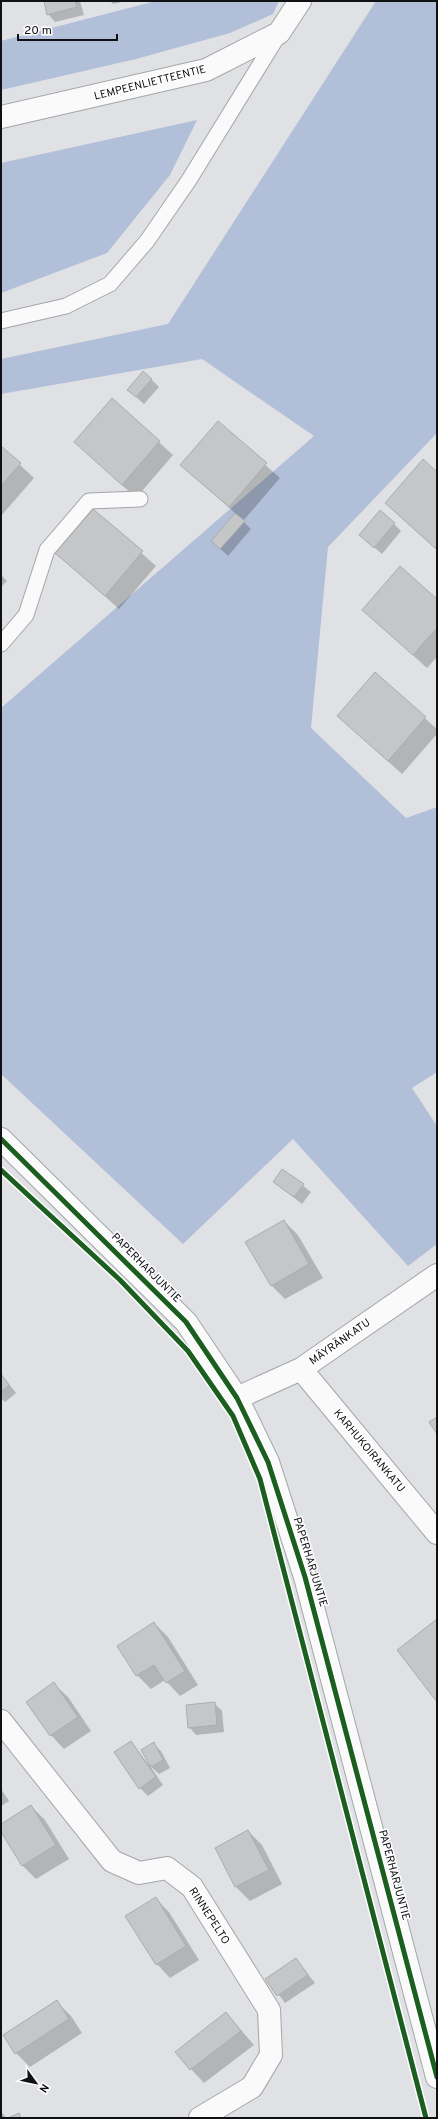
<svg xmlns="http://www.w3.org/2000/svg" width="438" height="2119" viewBox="0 0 438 2119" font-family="Overpass,sans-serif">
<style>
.forest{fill:#b2bfd9}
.shadow{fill:#0003}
.building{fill:#c4c6c7;stroke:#aaacae}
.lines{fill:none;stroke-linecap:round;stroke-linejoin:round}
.service-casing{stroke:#a4a6a8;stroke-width:17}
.minor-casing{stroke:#a4a6a8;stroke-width:24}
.tertiary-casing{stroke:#a4a6a8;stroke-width:24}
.service{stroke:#fafafb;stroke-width:15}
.minor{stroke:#fafafb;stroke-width:22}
.tertiary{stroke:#fafafb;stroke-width:22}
.cycleway-casing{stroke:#fff;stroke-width:8}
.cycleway{stroke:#1b5e20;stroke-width:5}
.labels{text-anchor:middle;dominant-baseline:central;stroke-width:3;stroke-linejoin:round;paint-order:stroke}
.street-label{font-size:11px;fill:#101113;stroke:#fff}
</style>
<rect width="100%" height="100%" fill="#dfe1e4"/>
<!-- forest -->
<path class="forest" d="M156,1H279L273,14L230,33L136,59L1,90V41Z
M376,1H437V433L328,547L311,728L406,818L437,807V1072L412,1088L437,1126V1244L408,1266L293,1139L183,1244L1,1074V708L314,436L202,359L1,394V359L168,324Z
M197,120L170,175L107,253L1,293V163Z"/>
<!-- shadow -->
<path class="shadow" d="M45,1H80L84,15L55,22L48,14Z
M110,1H126L113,4Z
M151,379L159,387L144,404L128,390Z
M112,400L173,455L136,498L75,442Z
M218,423L280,478L243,521L251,529L228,556L212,541L236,514L182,465Z
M1,447L34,478L1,516Z
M437,473V550L386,503Z
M93,510L156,566L119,609L56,553Z
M394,524L401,531L382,554L368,542Z
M1,575L7,581L1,587Z
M437,600V657L427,668L363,610Z
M375,674L437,729V734L402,774L338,716Z
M283,1170L311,1192L302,1204L274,1182Z
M284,1221L298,1235L323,1278L285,1299L272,1286Z
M1,1374L16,1393L5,1402L1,1398Z
M154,1623L168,1637L198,1685L180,1696L165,1680L151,1689L137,1675Z
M54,1684L68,1697L91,1731L64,1749L51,1735Z
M214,1703L222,1711L224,1732L196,1735L189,1727Z
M131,1742L149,1765L153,1744L161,1751L170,1768L159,1774L150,1766L163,1785L148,1796L140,1788Z
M1,1789L9,1801L1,1806Z
M31,1806L45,1820L69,1859L36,1879L23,1866L1,1830V1825Z
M248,1831L262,1845L282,1884L250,1901L236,1887L216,1848Z
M155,1898L169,1912L199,1960L170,1978L157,1964Z
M296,1959L315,1983L285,2003L267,1979Z
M57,2002L71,2016L82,2033L30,2067L16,2053Z
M226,2013L254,2045L204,2083L191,2069Z
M1,2112L7,2118H1Z"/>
<!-- building -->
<path class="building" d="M44,1H75L77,7L47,15Z
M143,371L152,379L136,397L127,390Z
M112,398L160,441L122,485L74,442Z
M218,421L267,463L229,507L180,465Z
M1,446L21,463L1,486Z
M423,459L437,472V546L435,548L385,503Z
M93,509L143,551L105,596L55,553Z
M380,510L395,523L374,548L359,535Z
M235,513L245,521L220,549L211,541Z
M400,566L437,599V628L413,655L362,610Z
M375,672L426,717L388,761L337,716Z
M282,1169L304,1184L294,1197L273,1182Z
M284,1220L309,1264L271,1286L245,1242Z
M1,1374L9,1385L1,1392Z
M437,1417V1434L429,1422Z
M437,1619V1702L397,1650Z
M154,1622L185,1671L166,1683L154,1665L136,1676L117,1646Z
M54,1682L78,1717L50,1736L26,1702Z
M215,1702L217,1725L188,1728L186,1705Z
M131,1741L156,1777L139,1789L114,1752Z
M154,1742L163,1760L151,1767L141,1750Z
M31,1805L56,1845L22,1866L1,1832V1824Z
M248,1830L269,1870L235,1887L215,1848Z
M156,1897L186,1946L156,1965L125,1916Z
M296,1958L308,1975L277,1996L265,1979Z
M57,2000L69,2019L15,2054L3,2035Z
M226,2012L241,2031L190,2070L175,2052Z
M19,2113L21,2118H8Z"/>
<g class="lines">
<!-- service casing -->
<g class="service-casing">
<path id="service" d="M1,321L66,306L110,284L147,241L189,180L279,34
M1,644L26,615L47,550L89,501L140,499"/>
</g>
<!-- minor casing -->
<g class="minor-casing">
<path id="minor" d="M1,117L206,70L279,33L300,1
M301,1369L437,1533
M237,1398L301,1369L437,1275
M1,1721L112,1861L139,1873L167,1868L192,1887L269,2010L271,2055L252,2087L200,2118"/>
</g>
<!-- tertiary casing -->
<g class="tertiary-casing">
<path id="tertiary" d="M1,1139L186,1322L237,1398L268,1462L305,1577L437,2077"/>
</g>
<!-- service -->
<use href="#service" class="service"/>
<!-- minor -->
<use href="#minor" class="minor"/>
<!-- tertiary -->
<use href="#tertiary" class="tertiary"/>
<!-- cycleway casing -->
<g class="cycleway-casing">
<path id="cycleway" d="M1,1139L186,1322L237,1398L268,1462L305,1577L437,2077
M1,1170L120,1280L188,1351L233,1416L260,1479L426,2118"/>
</g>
<!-- cycleway -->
<use href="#cycleway" class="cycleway"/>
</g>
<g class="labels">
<!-- street labels -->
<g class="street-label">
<text transform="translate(150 83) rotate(-14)">LEMPEENLIETTEENTIE</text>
<text transform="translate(146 1268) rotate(45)">PAPERHARJUNTIE</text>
<text transform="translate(340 1342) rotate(-35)">MÄYRÄNKATU</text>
<text transform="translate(369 1451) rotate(50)">KARHUKOIRANKATU</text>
<text transform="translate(310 1562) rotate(73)">PAPERHARJUNTIE</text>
<text transform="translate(394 1875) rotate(75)">PAPERHARJUNTIE</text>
<text transform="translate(209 1916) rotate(57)">RINNEPELTO</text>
</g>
</g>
<!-- border -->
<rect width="438" height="2119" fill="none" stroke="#101113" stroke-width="4"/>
<!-- north arrow -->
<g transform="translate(36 2083) rotate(123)" stroke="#ffffff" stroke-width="3" paint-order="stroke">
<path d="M0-3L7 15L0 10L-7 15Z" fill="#101113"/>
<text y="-6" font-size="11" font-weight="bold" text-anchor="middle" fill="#101113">N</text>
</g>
<!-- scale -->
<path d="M18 34v6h99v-6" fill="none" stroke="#101113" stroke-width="2"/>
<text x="24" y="34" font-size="12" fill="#101113" stroke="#ffffff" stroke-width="3" paint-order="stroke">20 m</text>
</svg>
